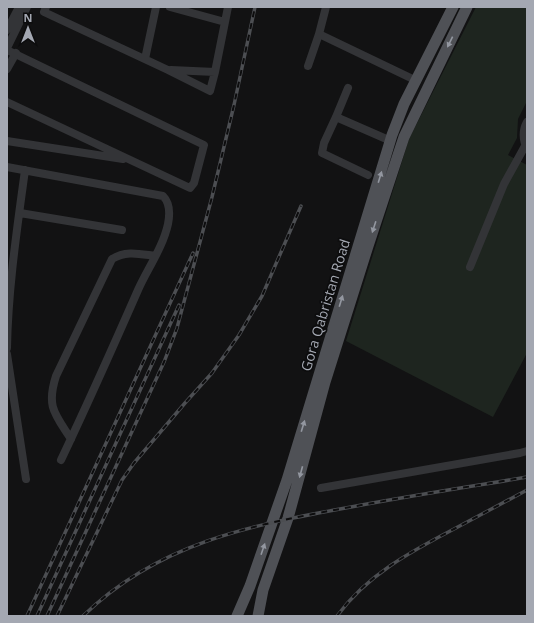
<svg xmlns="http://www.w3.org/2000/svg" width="534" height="623" viewBox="0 0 534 623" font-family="'Open Sans',sans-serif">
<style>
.green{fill:#1e251f}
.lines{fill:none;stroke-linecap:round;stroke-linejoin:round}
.minor{stroke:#333437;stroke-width:8}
.major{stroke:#4f5156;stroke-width:11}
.rail-casing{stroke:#4c4e52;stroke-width:3.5}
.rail{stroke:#0d0d0e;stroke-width:2;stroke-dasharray:6;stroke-linecap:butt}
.oneway{fill:#9397a0}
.labels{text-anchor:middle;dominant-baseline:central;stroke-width:3.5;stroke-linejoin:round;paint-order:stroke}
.street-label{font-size:14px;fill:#a4a8b2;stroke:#0d0d0e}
</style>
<rect width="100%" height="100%" fill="#121213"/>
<!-- green -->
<path class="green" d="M476,7H527V101L518,119L517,138L508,155L527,165V353L493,417L346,341L409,139Z"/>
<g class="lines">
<!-- minor -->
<path class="minor" d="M46,7L44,12L168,70L210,91L215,72L228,7
M170,7L225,22
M7,30L19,7
M319,34L417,81
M7,48L27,7
M7,50L204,145L194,183L190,188L7,102
M145,59L156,7
M308,66L319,34L326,7
M7,69L16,53
M171,70L215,72
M348,88L336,117L324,143L322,153L368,175
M336,117L391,141
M7,141L123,159
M527,149C523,140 522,131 527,122
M7,167L163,196C170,203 170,214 168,224C163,247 148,268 138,290C113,347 88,403 61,460
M20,213L122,230
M470,267L504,184L525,146
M7,348C8,289 17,229 25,170
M7,354L26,479
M71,439C55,414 46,407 56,376L112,259C126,250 140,254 155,256
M321,488L520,453L527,451"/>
<!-- major -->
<path class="major" d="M237,616L250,586L287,480L392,135L404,104L453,7
M258,616L263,590L288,518L325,382L368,246L404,137L467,7"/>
<!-- rail casing -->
<g class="rail-casing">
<path id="rail" d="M27,616L193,253
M37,616L179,305
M47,616L164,362L177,328L212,197L234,105L255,7
M57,616L122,480L134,463L185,403L212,373L239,335L262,296L301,206
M83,616C158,543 251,525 351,507C409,496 468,487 527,477
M337,616C367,575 410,552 454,529C478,516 503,503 527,490"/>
</g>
<!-- rail -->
<use href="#rail" class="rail"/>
</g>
<!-- one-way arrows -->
<defs><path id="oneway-solid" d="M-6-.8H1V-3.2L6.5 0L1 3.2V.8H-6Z"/></defs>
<g class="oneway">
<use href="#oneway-solid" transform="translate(450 42) rotate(116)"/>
<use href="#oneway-solid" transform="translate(380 177) rotate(-73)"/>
<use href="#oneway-solid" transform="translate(374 227) rotate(108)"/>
<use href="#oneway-solid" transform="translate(341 301) rotate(-73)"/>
<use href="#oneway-solid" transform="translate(303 426) rotate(-73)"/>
<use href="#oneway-solid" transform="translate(301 472) rotate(105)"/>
<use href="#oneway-solid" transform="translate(263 549) rotate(-71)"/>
</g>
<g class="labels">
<!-- street labels -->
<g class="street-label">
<text transform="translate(325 305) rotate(-73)">Gora Qabristan Road</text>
</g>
</g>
<!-- border -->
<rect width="534" height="623" fill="none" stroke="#a4a8b2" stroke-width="16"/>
<!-- north arrow -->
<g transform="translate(28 28)" stroke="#0d0d0e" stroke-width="3" paint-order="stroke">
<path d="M0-3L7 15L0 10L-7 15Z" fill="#a4a8b2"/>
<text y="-6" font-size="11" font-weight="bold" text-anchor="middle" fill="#a4a8b2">N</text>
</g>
</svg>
